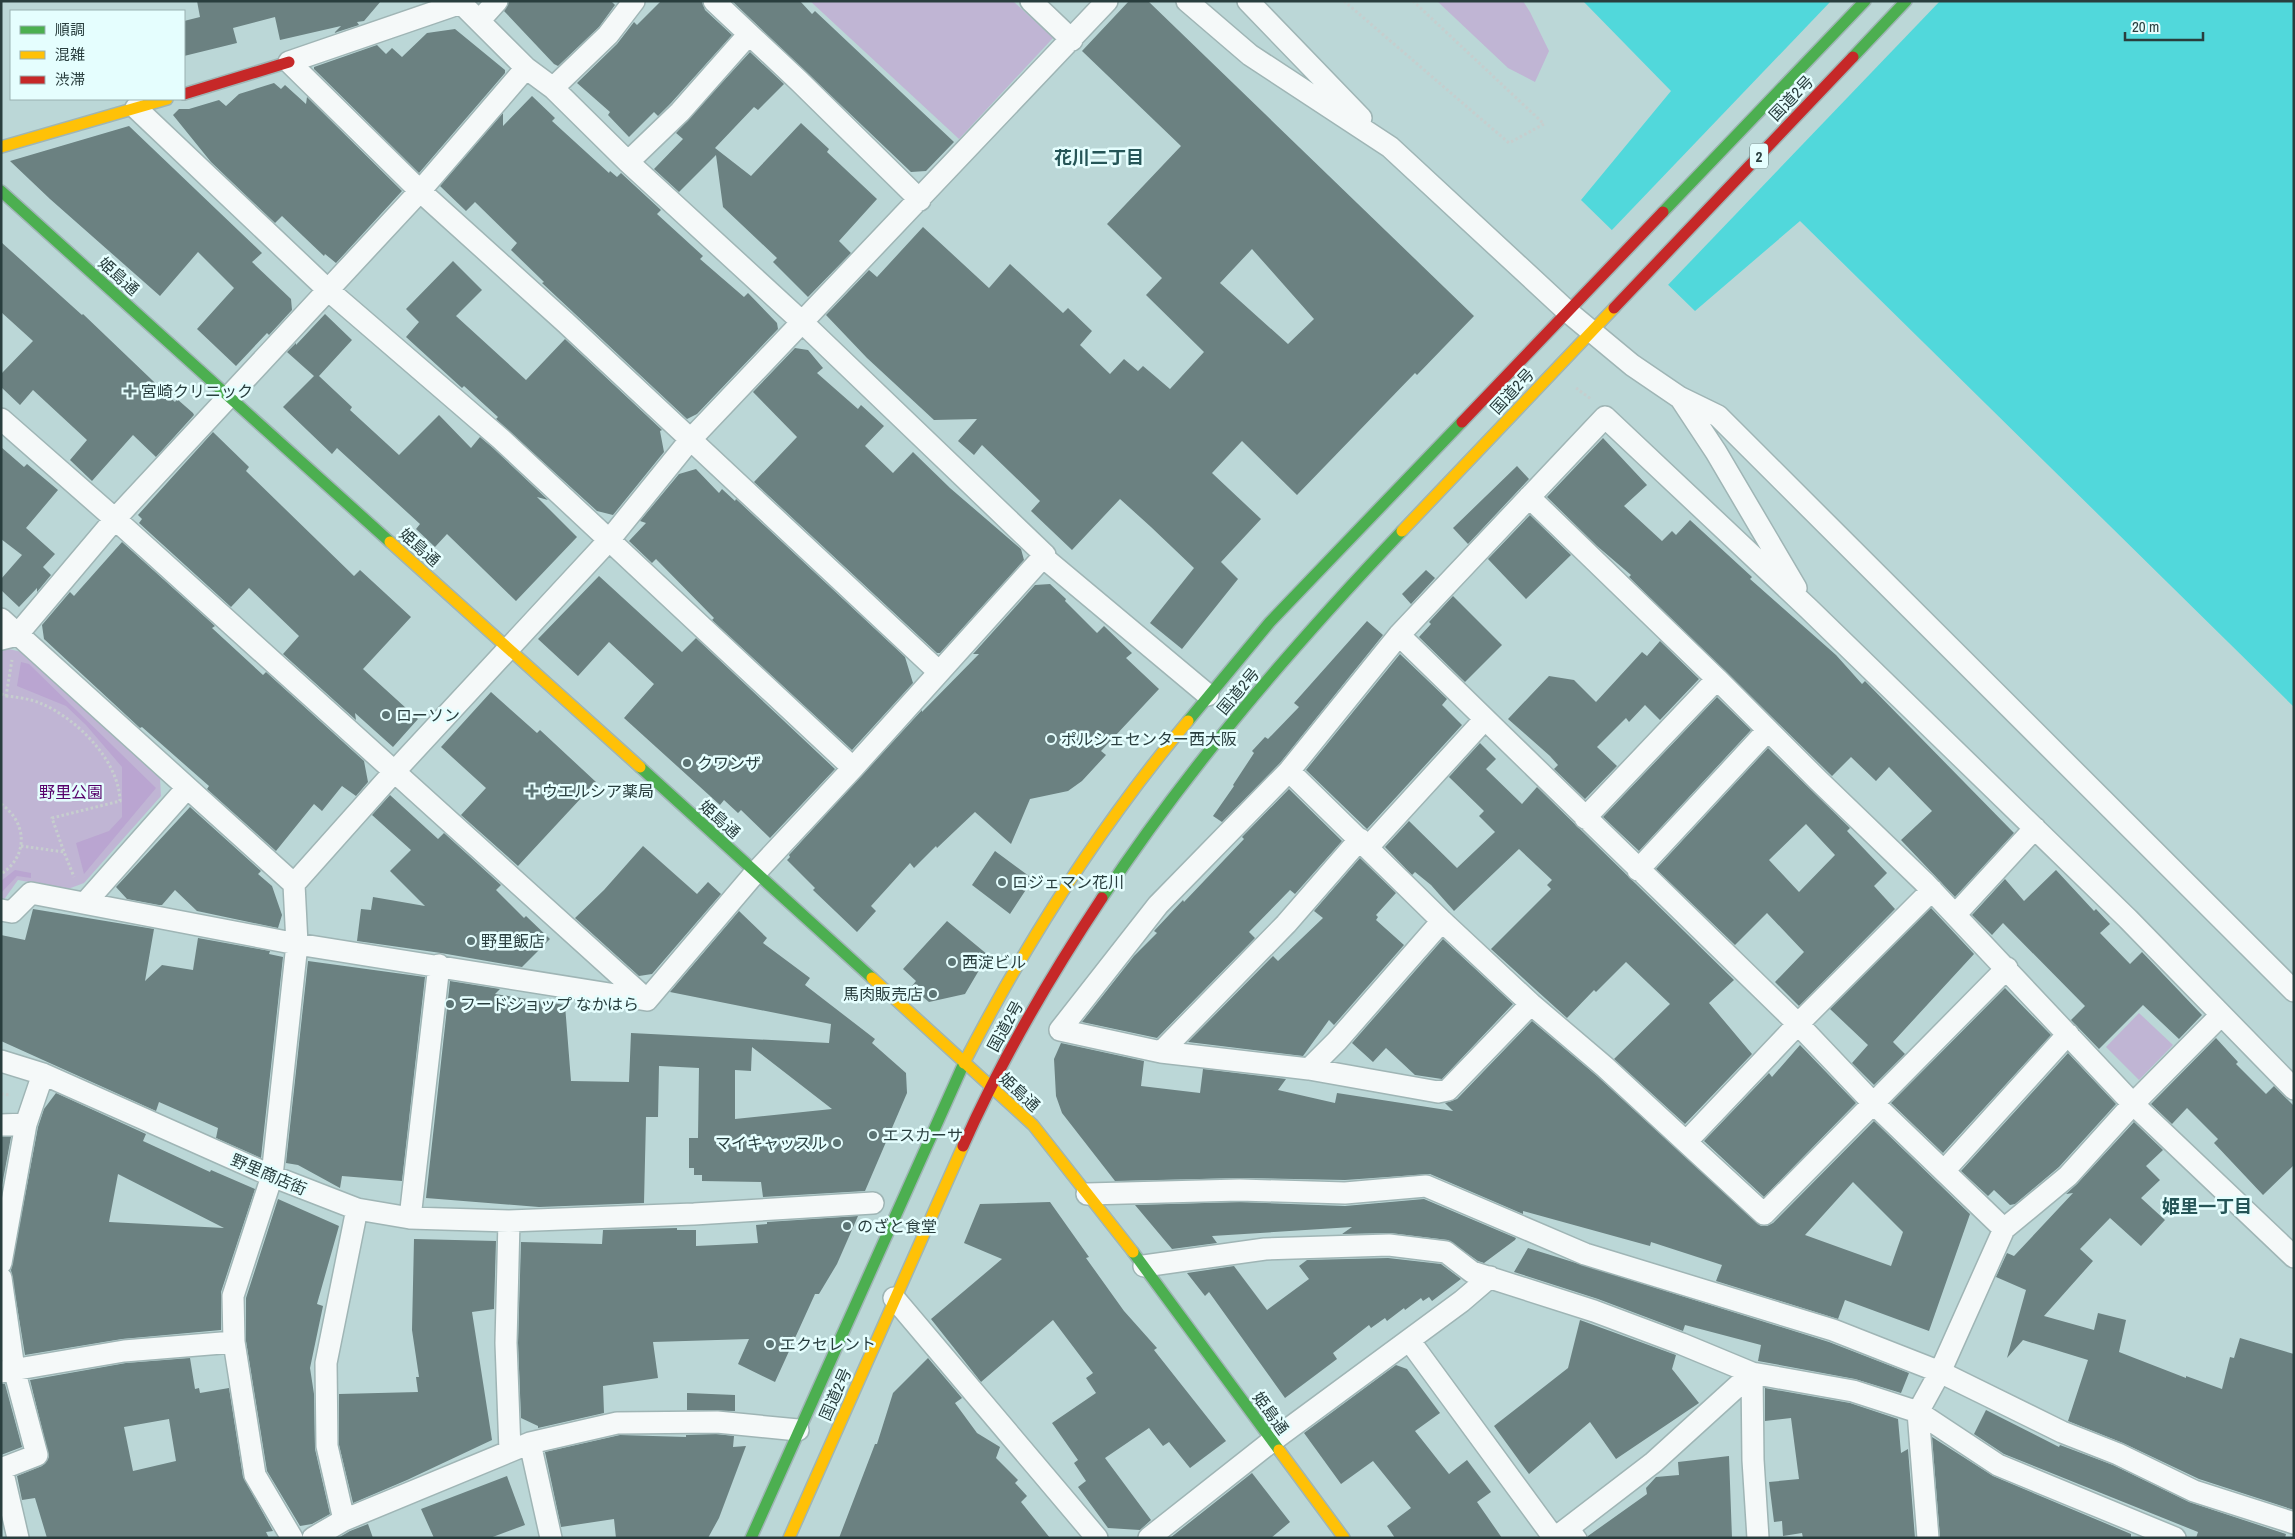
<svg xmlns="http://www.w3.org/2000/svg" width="2295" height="1539" viewBox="0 0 2295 1539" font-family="'Archivo Narrow','Noto Sans JP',sans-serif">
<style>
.green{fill:#c0b5d4}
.forest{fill:#baa5d1}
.water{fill:#51d8db}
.pier{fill:#bbd7d7}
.building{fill:#6b8181;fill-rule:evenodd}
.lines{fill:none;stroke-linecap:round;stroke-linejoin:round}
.lane-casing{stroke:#9fb5b5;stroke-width:14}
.street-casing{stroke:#9fb5b5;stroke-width:24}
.fast-casing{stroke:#9fb5b5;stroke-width:14}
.slow-casing{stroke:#9fb5b5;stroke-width:14}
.jam-casing{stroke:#9fb5b5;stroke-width:14}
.path{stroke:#c6cece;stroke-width:3;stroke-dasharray:2.5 2.5;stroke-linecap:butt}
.lane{stroke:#f5f9f9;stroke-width:11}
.street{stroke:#f5f9f9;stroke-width:21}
.fast{stroke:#4caf50;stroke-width:11}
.slow{stroke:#ffc107;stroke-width:11}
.jam{stroke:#c62828;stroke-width:11}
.poi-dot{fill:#5c7474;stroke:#e5fefe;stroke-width:2}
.labels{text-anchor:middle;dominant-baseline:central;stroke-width:5;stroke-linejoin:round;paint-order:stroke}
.shield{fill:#e5fefe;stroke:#617878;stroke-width:1}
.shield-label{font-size:15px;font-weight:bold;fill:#293e3e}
.street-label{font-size:16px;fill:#293e3e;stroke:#e5fefe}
.poi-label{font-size:16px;fill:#293e3e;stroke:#e5fefe;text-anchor:start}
.park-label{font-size:16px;fill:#57026b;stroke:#e5fefe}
.neighbourhood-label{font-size:18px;font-weight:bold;fill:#255557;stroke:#e5fefe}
</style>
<rect width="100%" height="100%" fill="#bbd7d7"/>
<!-- green -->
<path class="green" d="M810,1H1013L1053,38L959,139Z
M1437,1H1523L1530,12L1549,51L1535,82L1508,68Z
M4,648L22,652L160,778L161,796L84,883L68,889L18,880L3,901H1V649Z
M2139,1013L2173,1045L2139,1080L2106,1047Z"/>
<!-- forest -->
<path class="forest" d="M21,662L29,664L156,788L84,874L76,843L109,831L122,817V767L86,725L66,706L17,686Z
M15,870L31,873V878L17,876L1,893V881Z"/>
<!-- water -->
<path class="water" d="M1583,1H2294V707L1800,221L1695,311L1581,200L1671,91Z"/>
<!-- pier -->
<path class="pier" d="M1831,1H1940L1666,287L1610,232Z"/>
<!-- building -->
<path class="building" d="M197,1H381L364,21L357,22L359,25L334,33L341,26L280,40L275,17L233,28L237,43L184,56V21L200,17Z
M509,1H611L615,5L599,27L558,66L554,64L504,11Z
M661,1H702L705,10L732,35L671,103L658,116L654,112L629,137L608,115L610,112L577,83L617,44L634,22L637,25Z
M732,1H800L812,14L815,11L954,142L926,171L911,172Z
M1129,1H1148L1474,316L1417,375L1415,373L1297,495L1242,441L1212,473L1261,519L1221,562L1238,579L1182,649L1150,623L1194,568L1151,527L1120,499L1072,550L1031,511L1040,501L982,445L974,455L958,441L977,419L934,420L867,358L826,315L869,270L877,277L923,227L989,288L1010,264L1063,313L1068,308L1092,331L1080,345L1110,374L1124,359L1138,371L1143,366L1170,389L1204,352L1146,295L1162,278L1107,224L1181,146L1082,51ZM1252,249L1314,319L1288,344L1220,283Z
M455,29L505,70V73L419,173L314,69V67L377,45L386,54L392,48L402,57L427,33Z
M750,52L784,84L758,110L754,107L715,148L751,176L801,123L829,149L827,152L877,199L839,241L851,253L808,297L773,262L777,258L723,207L716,155L679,192L654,169L683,139L676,133Z
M274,83L281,89L285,85L306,104L307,97L402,191L336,263L325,254L324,256L282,216L275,223L211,162L173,115L179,109H189L219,100L226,106L239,94Z
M532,96L555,118L552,121L609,173L610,171L617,177L621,173L661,210L657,214L703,256L700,259L744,297L748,293L777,323L778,329L697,414L687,419L542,283L544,282L511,250L517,243L475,202L466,211L440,186L503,113V126Z
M129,126L262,253L252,262L291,299L292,310L269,335L267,333L236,366L197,329L234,288L198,252L160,296L50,199L10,161Z
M1,242L82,315L83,314L175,402L177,399L193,413L194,415L156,457L133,435L92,481L70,460L87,440L33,390L20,405L1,387V374L33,341L1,312Z
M453,261L482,290L456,316L526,380L565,339L662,430L660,431L664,452L613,515L597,511L496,419L498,417L464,386L462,388L406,337L419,322L406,309Z
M325,314L352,340L319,376L352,407L350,410L399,455L439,415L471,448L480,437L493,448L548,500L537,497L577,537L516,601L447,534L435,547L416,529L420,524L337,448L332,454L283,407L314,376L287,352L296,343V345Z
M795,348L808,350L823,368L817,373L858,409L861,405L884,426L865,446L893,473L913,452L950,488L1021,549L1024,560L940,653H937L754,482L797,437L753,392Z
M213,432L249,467L246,471L354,576L360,570L411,617L363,669L418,719L393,747L355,713L356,720L283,654L299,636L249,588L231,607L139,523L142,519L138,515Z
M1603,438L1647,485L1624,506L1662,541L1672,531L1676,535L1690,520L1752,577L1750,579L1836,655L1862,684L1865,681L2014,833L1955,897L1901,840L1932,811L1889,767L1876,781L1851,757L1832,776L1629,577L1631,575L1597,546L1547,497Z
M1,447L24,467L27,464L58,490L26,528L55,554L43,567L51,575L37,592V588L19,607L1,590V579L22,555L1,539Z
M1517,466L1529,479L1468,544L1453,528Z
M696,469L719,493L722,489L735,501L736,499L905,657L913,683L852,750L712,620L714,618L656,559L652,563L629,541L646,523L640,521L679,474Z
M1530,515L1571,555L1526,599L1488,559Z
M122,542L215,626L212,628L263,675L266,672L364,761L368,782L356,796L342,786L322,811L314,804L276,851L207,789L209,786L142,727L140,728L44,639L42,625L70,592L74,596Z
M1426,570L1435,578L1411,604L1402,594Z
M599,576L682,652L696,638L835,769L770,838L741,810L738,813L724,800L720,805L624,718L654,684L609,642L578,676L538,639Z
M1050,584L1066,599L1065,601L1097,633L1104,626L1132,653L1126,658L1159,689L1101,751L1106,755L1082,781L1068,791L1030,799L1011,844L975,812L937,848L936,846L914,868L910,863L871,906L876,911L857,932L813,890L815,888L787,860L790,857L789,855L922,710V712L979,654H973L1035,585Z
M1453,596L1502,645L1465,682L1419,637L1431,624L1429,622Z
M1367,621L1383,635L1280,763L1222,822L1213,816L1234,786L1233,785L1254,753L1252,751L1265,737L1268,739L1299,707L1294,703Z
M1660,641L1699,679L1660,720L1645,705L1629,722L1626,718L1597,747L1617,766L1585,799L1554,769L1558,765L1550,756L1508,719L1549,676L1574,680L1596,702L1642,652L1647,656Z
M1400,654L1447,699L1442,705L1462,725L1367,829L1306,770Z
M491,692L537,733L540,730L596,782L518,866L461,815L486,788L441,747Z
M1717,697L1751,730L1639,851L1603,817Z
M1480,743L1496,759L1486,769L1522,804L1537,787L1734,980L1709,1003L1752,1054L1685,1124L1614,1059L1670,1004L1626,962L1596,992L1594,990L1567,1018L1491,949L1551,889L1547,885L1552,880L1519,849L1454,911L1431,885L1415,872L1412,875L1385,847L1409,821L1457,868L1495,832L1479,816L1484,811L1449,777Z
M1768,748L1850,828L1847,831L1887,873L1874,886L1895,909L1799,1006L1775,982L1804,952L1767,913L1735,945L1656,869ZM1806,824L1835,855L1799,892L1769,860Z
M1289,789L1342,841L1295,894L1290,890L1249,932L1255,938L1157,1038L1082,1022L1134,956L1157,933L1154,931L1183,900L1184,902L1244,839L1242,837Z
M390,795L438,839L444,833L501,885L496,890L524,918L526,916L550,939L522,967L441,953L357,941L361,909L371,910L373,897L425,906L390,871L411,850L372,815Z
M190,807L261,871L258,874L272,886L282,915L278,928L197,911L175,890L162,905H159L127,899L116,887Z
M643,846L697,894L708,882L721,894L652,974L639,976L575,918L604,890Z
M995,851L1033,879L1010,914L972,885Z
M1360,858L1396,893L1376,915L1378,917L1376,920L1404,945L1334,1025L1329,1020L1303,1056L1188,1042L1273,956L1278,961L1323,918L1314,911Z
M2056,870L2094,911L2096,909L2110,924L2100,933L2130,964L2142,952L2202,1015L2179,1039L2143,1005L2099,1049L2071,1020L2085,1006L2003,923L1992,935L1972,915L2005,879L2024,901Z
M1931,908L1974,954L1893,1042L1905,1054L1874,1085L1852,1063L1868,1045L1830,1009Z
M33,909L154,929L145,981L162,965L193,970L198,938L270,951L269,954L283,957L261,1158L216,1138L218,1128L159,1102L156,1111L1,1041V935L25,940Z
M739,911L767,938L763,943L810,978L805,985L875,1039L872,1043L906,1073L907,1093L865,1191L763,1197L761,1182L702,1181V1175H694V1168H689V1138H698L699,1068L659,1066L658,1117H646L644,1203L539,1207L426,1198L450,981L500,989L495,994L565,1005L571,1081L629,1082L631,1033L829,1043L831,1024L670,992ZM752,1047L832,1109L735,1119V1070L751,1071Z
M947,921L988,955L965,994L929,1002L911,987L916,981L903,969Z
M1443,939L1513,1004L1442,1079L1415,1075L1386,1048L1373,1062L1352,1043Z
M308,961L425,977L402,1181L342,1176L340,1188L298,1165L286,1163Z
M2005,988L2051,1035L1943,1153L1891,1103Z
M1532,1021L1597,1076L1761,1226H1767L1773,1223L1874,1121L1970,1214L1929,1331L1845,1300L1838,1319L1716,1281L1722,1265L1651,1242L1650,1246L1523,1211V1214L1430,1174L1345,1180L1240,1178L1115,1181L1062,1113L1056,1096L1054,1059L1061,1043L1144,1061L1141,1086L1200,1093L1203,1069L1286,1079L1278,1090L1335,1103L1337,1093L1453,1111L1445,1103L1457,1099ZM1853,1182L1903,1232L1891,1266L1805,1235Z
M2216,1038L2238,1062L2236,1064L2266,1094L2274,1086L2294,1106V1165L2263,1195L2214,1143L2218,1139L2187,1108L2172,1124L2151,1104Z
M1800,1045L1856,1103L1764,1197L1704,1141L1769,1073L1772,1077Z
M2068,1053L2116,1104L2059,1167L2015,1204L2010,1205L1994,1190L1988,1196L1961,1171Z
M56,1093L146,1134L143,1141L210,1172L211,1170L255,1189L221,1292V1330L122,1339L25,1355L11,1270L38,1127L44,1109ZM118,1174L224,1228L109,1222Z
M2134,1122L2163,1150L2146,1166L2160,1180L2141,1198L2165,1220L2141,1246L2110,1218L2080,1249L2093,1261L2044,1316L2094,1330L2098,1313L2126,1320L2119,1352L2186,1378V1376L2222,1389L2230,1357L2234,1358L2240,1338L2294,1354V1510L2199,1479L2123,1443L2068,1421L2088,1360L2023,1340L2007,1358L2026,1290L1996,1277L2007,1253L2014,1256L2073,1193L2066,1194L2077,1184Z
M1,1137H11L1,1191Z
M278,1199L339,1226L317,1304L323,1306L310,1368L314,1394L315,1449L330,1514L312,1524L300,1526L267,1471L246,1341V1298Z
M1424,1199L1516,1238L1515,1240L1484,1263L1478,1261L1448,1240L1390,1233L1342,1234L1352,1227L1212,1236L1217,1243L1172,1249L1135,1205L1240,1202L1345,1206Z
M1050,1202L1089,1257L1086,1258L1124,1311L1157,1348L1154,1350L1226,1441L1190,1468L1169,1442L1163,1446L1149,1428L1105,1458L1151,1520L1140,1530L1108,1528L1078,1487L1086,1481L1074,1463L1078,1460L1052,1423L1096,1393L1086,1378L1093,1373L1053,1320L981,1382L931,1319L1002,1259L964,1243L980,1204Z
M858,1216L837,1264L819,1294H815L775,1382L738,1364L749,1339L653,1342L658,1378L603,1386L604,1413L538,1428V1426L521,1418L518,1343L521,1242L602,1244L603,1230L677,1228V1230H696V1246L758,1243L756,1225L767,1224V1222Z
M414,1239L496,1241L494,1309L472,1312L492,1440L407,1480L353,1503L339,1445V1394L418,1392L416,1377H419L412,1330Z
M1528,1248L1829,1342L1909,1373L1901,1393L1855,1379L1758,1361L1761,1345L1685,1325L1683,1331L1598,1299L1514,1272Z
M1388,1258L1441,1264L1461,1279L1432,1301L1429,1297L1423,1301L1421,1298L1405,1310L1404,1308L1387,1321L1385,1318L1371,1328L1369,1325L1333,1353L1337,1359L1285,1398L1209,1292L1205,1296L1187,1273L1234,1266L1267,1310L1309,1279L1299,1266L1307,1260Z
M1580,1320L1676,1355L1672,1369L1699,1403L1616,1459L1590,1422L1529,1474L1494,1426L1568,1368Z
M190,1358L195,1389L199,1388L200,1393L229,1388L243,1477L273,1531L266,1532L269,1538H47L35,1498L22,1500L17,1476L42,1466L49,1457L30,1380L126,1363ZM169,1419L176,1461L133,1471L124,1427Z
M928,1358L962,1398L955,1403L977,1433L1000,1447L996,1458L1018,1480L1015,1483L1027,1496L1021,1502L1050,1538H839L875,1444H877L893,1393Z
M1396,1365L1407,1369L1440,1413L1415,1431L1449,1474L1467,1460L1491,1492L1477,1502L1502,1538H1395L1387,1526L1411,1508L1373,1461L1341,1484L1304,1433Z
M1,1384H5L22,1447L1,1455Z
M1765,1388L1850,1403L1898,1419L1901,1453L1908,1449L1915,1538H1803L1802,1533L1783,1536L1782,1521L1774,1522L1769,1482L1799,1479L1791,1418L1765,1421Z
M687,1393L735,1395V1411L687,1410Z
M1986,1410L2059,1447L2060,1445L2113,1465L2189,1502L2286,1534L2285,1538H2196L2198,1532L2004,1454L1974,1434Z
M716,1434L734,1436L733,1447L746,1446L719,1518L708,1538H616L614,1519L561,1527L545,1452L620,1435L686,1437V1435Z
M1932,1437L1993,1476L2131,1534V1538H1940Z
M1729,1456L1732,1538H1588V1536L1647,1494L1646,1488L1656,1477L1679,1475L1678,1462Z
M1252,1473L1290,1522L1271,1538H1170Z
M507,1476L525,1525L490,1538H434L421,1509Z
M368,1524L373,1538H338L350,1531Z"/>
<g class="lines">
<!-- lane casing -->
<g class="lane-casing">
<path id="lane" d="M1572,1525L1581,1538"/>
</g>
<!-- street casing -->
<g class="street-casing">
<path id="street" d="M459,1L526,68L553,88L628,162L801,321L1045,555L1043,557L1208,695
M714,1L799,81L920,200
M1031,1L1072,40
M1187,1L1250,55L1390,147L1567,311L1632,365L1679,397L1718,416L2294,991
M1248,1L1361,118
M461,3L289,62L420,191L565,322L939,672
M479,21L497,1
M553,88L608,35L634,1
M136,108L328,290L501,439L853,768
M628,162L680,112L749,34
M1681,399L1716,452L1796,588
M1,419L115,519L647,1000
M1529,497L1717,679
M1,619L294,884
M1399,635L1798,1024L1873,1103L2004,1229
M1,639L17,635L115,519L420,191L526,68
M1289,771L1442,921L1531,1004L1605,1067L1686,1142L1798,1024L1932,890
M1585,818L1717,679L1819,781L1924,882L2133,1104L2294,1257
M1368,847L1485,719
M1638,870L1768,730
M85,903L187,788
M1,910L12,912L31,893L297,944L647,1000L755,873L853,768L1043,557
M1955,915L2035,828
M1531,1004L1448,1090L1438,1092L1309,1069L1161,1052L1060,1030L1158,905L1289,771L1399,635L1605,417L1809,609L2128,919L2294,1089
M1161,1052L1286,924L1360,839
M1,1061L43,1074L272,1176L357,1209L410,1218L509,1221L694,1214L873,1203
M1309,1069L1337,1041L1442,921
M1,1125L26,1124
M1686,1142L1764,1214L2007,968
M1944,1171L2068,1034
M1087,1194L1240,1190L1345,1193L1426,1186L1585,1254L1833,1330L1894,1354L1940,1372L2062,1432L2118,1454L2194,1491L2294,1523
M410,1218L439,965
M509,1221L506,1343L510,1451
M1,1263L26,1124L43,1074
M1144,1266L1265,1249L1389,1245L1446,1252L1472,1272L1594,1311L1682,1344L1752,1373L1853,1391L1918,1412L1998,1465L2175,1538
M1,1278L14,1369L37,1455L1,1469
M894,1298L1097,1538
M1409,1340L1554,1538
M1,1372L124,1351L234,1342
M1752,1373L1753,1460L1758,1538
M530,1443L551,1538
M2,1469L18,1538
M344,1520L327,1446L326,1363L357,1209
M292,1538L255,1475L234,1342L233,1296L272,1176L297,944L294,884L394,772L610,539L690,440L1107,1
M313,1538L344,1520L530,1443L617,1423L717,1422L798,1430
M1149,1538L1272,1441L1462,1301L1490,1277
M1555,1538L1654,1462L1752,1373
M1928,1538L1918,1412L1940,1372L2004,1229L2068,1176L2133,1104L2221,1015"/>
</g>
<!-- fast casing -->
<g class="fast-casing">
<path id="fast" d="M1853,57L1906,1
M1,191L390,542
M1663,212L1865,1
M1188,721L1270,622L1462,422
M640,767L872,978
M1102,898C1189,766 1294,645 1402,531
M1133,1252L1279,1450
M751,1538L964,1063"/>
</g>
<!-- slow casing -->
<g class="slow-casing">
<path id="slow" d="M1,147L167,99
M1402,531L1614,308
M390,542L640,767
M872,978L1033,1125L1133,1252
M964,1063C1027,941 1100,826 1188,721
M1279,1450L1344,1538
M789,1538L963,1146"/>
</g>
<!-- jam casing -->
<g class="jam-casing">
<path id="jam" d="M184,94L289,62
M1614,308L1853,57
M1462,422L1663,212
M963,1146C1002,1058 1049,978 1102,898"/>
</g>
<!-- path -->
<path class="path" d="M1344,1L1509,143L1544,124L1413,1
M1576,388L1591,399
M1,694L6,696L12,660
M6,696C17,697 30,699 40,703C76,718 119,760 120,801L52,818L64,852
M1,804C27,822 29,856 1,874
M21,846L64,852L74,877
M1,1094L11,1095"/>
<!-- lane -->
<use href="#lane" class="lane"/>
<!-- street -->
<use href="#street" class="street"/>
<!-- fast -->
<use href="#fast" class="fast"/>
<!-- slow -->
<use href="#slow" class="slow"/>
<!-- jam -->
<use href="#jam" class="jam"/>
</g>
<!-- markers -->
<g class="poi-dot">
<path d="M127.5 383.5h5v5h5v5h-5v5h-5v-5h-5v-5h5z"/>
<circle cx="386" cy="715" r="5"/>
<circle cx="1051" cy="739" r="5"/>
<circle cx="687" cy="763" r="5"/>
<path d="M529.5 783.5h5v5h5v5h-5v5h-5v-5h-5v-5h5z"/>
<circle cx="1002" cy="882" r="5"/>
<circle cx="471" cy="941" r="5"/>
<circle cx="952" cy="962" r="5"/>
<circle cx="933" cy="994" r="5"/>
<circle cx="450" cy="1004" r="5"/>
<circle cx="873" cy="1135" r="5"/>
<circle cx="837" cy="1143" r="5"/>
<circle cx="847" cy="1226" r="5"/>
<circle cx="770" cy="1344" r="5"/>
</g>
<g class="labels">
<!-- shield labels -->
<rect class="shield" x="1750" y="143.5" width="18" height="25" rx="4"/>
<g class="shield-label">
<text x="1759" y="156">2</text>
</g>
<!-- street labels -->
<g class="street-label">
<text transform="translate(1791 98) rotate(-46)">国道2号</text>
<text transform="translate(119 276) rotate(42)">姫島通</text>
<text transform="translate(1512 391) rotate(-47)">国道2号</text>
<text transform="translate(420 547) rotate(42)">姫島通</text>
<text transform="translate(1238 691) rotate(-50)">国道2号</text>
<text transform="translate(720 819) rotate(42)">姫島通</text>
<text transform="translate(1005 1026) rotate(-61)">国道2号</text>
<text transform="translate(1020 1092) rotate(43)">姫島通</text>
<text transform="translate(269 1174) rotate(23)">野里商店街</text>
<text transform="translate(835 1394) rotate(-66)">国道2号</text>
<text transform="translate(1271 1413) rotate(54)">姫島通</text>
</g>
<!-- poi labels -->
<g class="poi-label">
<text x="141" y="391">宮崎クリニック</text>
<text x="396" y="715">ローソン</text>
<text x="1061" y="739">ポルシェセンター西大阪</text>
<text x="697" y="763">クワンザ</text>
<text x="542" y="791">ウエルシア薬局</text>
<text x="1012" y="882">ロジェマン花川</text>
<text x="481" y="941">野里飯店</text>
<text x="962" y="962">西淀ビル</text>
<text x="923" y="994" text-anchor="end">馬肉販売店</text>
<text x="460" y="1004">フードショップ なかはら</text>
<text x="883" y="1135">エスカーサ</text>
<text x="827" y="1143" text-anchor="end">マイキャッスル</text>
<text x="857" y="1226">のざと食堂</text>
<text x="780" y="1344">エクセレント</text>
</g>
<!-- park labels -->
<g class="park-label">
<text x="71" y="792">野里公園</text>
</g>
<!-- neighbourhood labels -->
<g class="neighbourhood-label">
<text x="1099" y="157">花川二丁目</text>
<text x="2207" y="1206">姫里一丁目</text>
</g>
</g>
<!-- border -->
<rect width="2295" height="1539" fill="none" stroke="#293e3e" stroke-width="5"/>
<!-- legend -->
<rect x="10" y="10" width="175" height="90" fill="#e5fefe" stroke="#9ab1b1"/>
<rect x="20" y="26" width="25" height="8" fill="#4caf50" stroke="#9ab1b1"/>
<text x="55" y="35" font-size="15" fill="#293e3e">順調</text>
<rect x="20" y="51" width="25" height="8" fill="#ffc107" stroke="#9ab1b1"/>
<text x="55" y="60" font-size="15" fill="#293e3e">混雑</text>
<rect x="20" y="76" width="25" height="8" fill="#c62828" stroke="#9ab1b1"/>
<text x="55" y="85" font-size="15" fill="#293e3e">渋滞</text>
<!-- scale -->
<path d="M2125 32v8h78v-8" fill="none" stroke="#293e3e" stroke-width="2.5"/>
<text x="2132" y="32" font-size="15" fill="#293e3e" stroke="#e5fefe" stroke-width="4" paint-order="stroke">20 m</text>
</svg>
